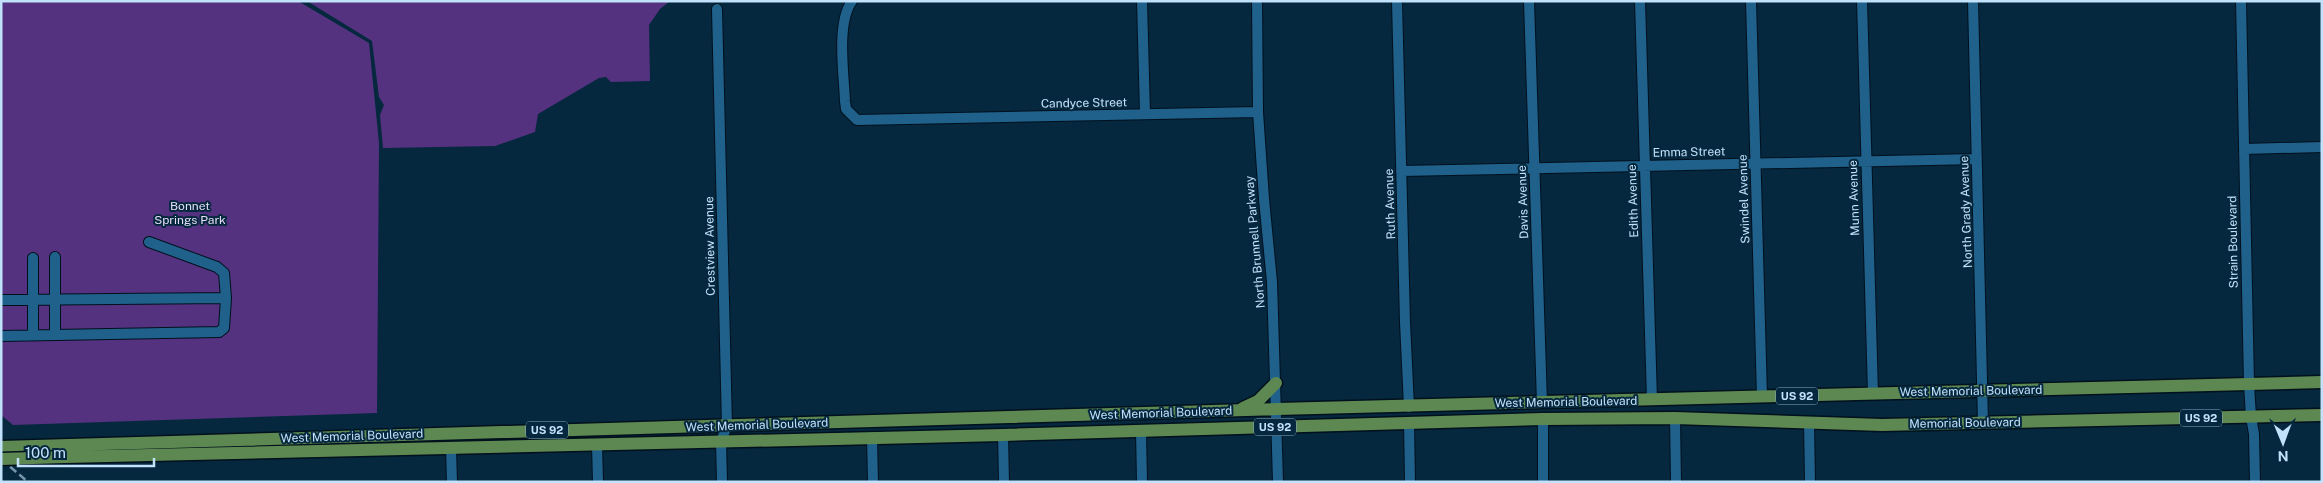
<svg xmlns="http://www.w3.org/2000/svg" width="2323" height="483" viewBox="0 0 2323 483" font-family="'Public Sans',sans-serif">
<style>
.green{fill:#54327f}
.lines{fill:none;stroke-linecap:round;stroke-linejoin:round}
.minor-casing{stroke:#00101d;stroke-width:12}
.major-casing{stroke:#00101d;stroke-width:15}
.minor{stroke:#1f618b;stroke-width:10}
.major{stroke:#5d8851;stroke-width:12}
.rail{stroke:#7595ad;stroke-width:2.5;stroke-dasharray:8 4;stroke-linecap:butt}
.major-bridge-casing{stroke:#00101d;stroke-width:15;stroke-linecap:butt}
.major-bridge{stroke:#5d8851;stroke-width:12}
.labels{text-anchor:middle;dominant-baseline:central;stroke-width:4;stroke-linejoin:round;paint-order:stroke}
.shield{fill:#05283e;stroke:#89aac2;stroke-width:1}
.shield-label{font-size:11px;font-weight:bold;fill:#c2e1fa}
.street-label{font-size:12px;fill:#c2e1fa;stroke:#05283e}
.park-label{font-size:12px;fill:#e6def5;stroke:#05283e}
</style>
<rect width="100%" height="100%" fill="#05283e"/>
<!-- green -->
<path class="green" d="M1,1H298L369,43L379,143L377,413L13,425L1,415Z
M307,1H670L660,9L649,25L650,81L611,82L606,77L599,78L538,114L535,132L495,146L383,148L380,115L384,105L379,97L372,41Z"/>
<g class="lines">
<!-- minor casing -->
<g class="minor-casing">
<path id="minor" d="M852,1C836,23 844,75 845,101L846,109L857,120L1258,112
M1142,1L1145,114
M1257,1L1258,112L1264,199L1272,282L1278,482
M1397,1L1405,322L1409,407
M1529,1L1542,403
M1640,1L1652,400
M1751,1L1762,397
M1862,1L1873,394
M1973,1L1983,423
M2241,1L2249,384L2251,417L2254,434L2255,482
M717,9L727,426L721,441L722,482
M2244,149L2322,147
M1401,171L1977,159
M55,257V334
M33,258V335
M1,300L226,298
M1,336L219,332L224,328L226,298L224,273L217,267L149,242
M1675,418L1676,482
M1543,419V482
M1409,423L1410,482
M1809,423L1810,482
M1141,431L1142,482
M1003,435L1004,482
M872,437L873,482
M597,445L598,482
M451,448L452,482"/>
</g>
<!-- major casing -->
<g class="major-casing">
<path id="major" d="M1243,408L1258,401L1276,383
M1,447L1277,409L2322,382
M65,457L1003,435L1543,419L1675,418L1882,425L2322,415"/>
</g>
<!-- minor -->
<use href="#minor" class="minor"/>
<!-- major -->
<use href="#major" class="major"/>
<!-- rail -->
<path class="rail" d="M1,459L28,482"/>
<!-- major-bridge casing -->
<g class="major-bridge-casing">
<path id="major-bridge" d="M1,459L65,457"/>
</g>
<!-- major-bridge -->
<use href="#major-bridge" class="major-bridge"/>
</g>
<g class="labels">
<!-- shield labels -->
<g class="shield">
<rect x="1776" y="387.5" width="42" height="17" rx="4"/>
<rect x="2180" y="409.5" width="42" height="17" rx="4"/>
<rect x="1254" y="418.5" width="42" height="17" rx="4"/>
<rect x="526" y="421.5" width="42" height="17" rx="4"/>
</g>
<g class="shield-label">
<text x="1797" y="396">US 92</text>
<text x="2201" y="418">US 92</text>
<text x="1275" y="427">US 92</text>
<text x="547" y="430">US 92</text>
</g>
<!-- street labels -->
<g class="street-label">
<text transform="translate(1084 103) rotate(-1)">Candyce Street</text>
<text transform="translate(1689 152) rotate(-1)">Emma Street</text>
<text transform="translate(1854 198) rotate(-92)">Munn Avenue</text>
<text transform="translate(1744 199) rotate(-92)">Swindel Avenue</text>
<text transform="translate(1633 201) rotate(-92)">Edith Avenue</text>
<text transform="translate(1523 202) rotate(-92)">Davis Avenue</text>
<text transform="translate(1390 204) rotate(-92)">Ruth Avenue</text>
<text transform="translate(1966 212) rotate(-92)">North Grady Avenue</text>
<text transform="translate(1255 242) rotate(-95)">North Brunnell Parkway</text>
<text transform="translate(2233 242) rotate(-91)">Strain Boulevard</text>
<text transform="translate(710 246) rotate(-91)">Crestview Avenue</text>
<text transform="translate(1971 391) rotate(-1)">West Memorial Boulevard</text>
<text transform="translate(1566 402) rotate(-1)">West Memorial Boulevard</text>
<text transform="translate(1161 413) rotate(-2)">West Memorial Boulevard</text>
<text transform="translate(1965 423) rotate(-1)">Memorial Boulevard</text>
<text transform="translate(757 425) rotate(-2)">West Memorial Boulevard</text>
<text transform="translate(352 436) rotate(-2)">West Memorial Boulevard</text>
</g>
<!-- park labels -->
<g class="park-label">
<text x="190" y="206">Bonnet<tspan x="190" dy="14">Springs Park</tspan></text>
</g>
</g>
<!-- border -->
<rect width="2323" height="483" fill="none" stroke="#c2e1fa" stroke-width="5"/>
<!-- north arrow -->
<g transform="translate(2283 443) rotate(179)" stroke="#05283e" stroke-width="4" paint-order="stroke">
<path d="M0-4L9 19L0 12L-9 19Z" fill="#c2e1fa"/>
<text y="-8" font-size="14" font-weight="bold" text-anchor="middle" fill="#c2e1fa">N</text>
</g>
<!-- scale -->
<path d="M18 458v8h136v-8" fill="none" stroke="#c2e1fa" stroke-width="2.5"/>
<text x="25" y="458" font-size="15" fill="#c2e1fa" stroke="#05283e" stroke-width="4" paint-order="stroke">100 m</text>
</svg>
